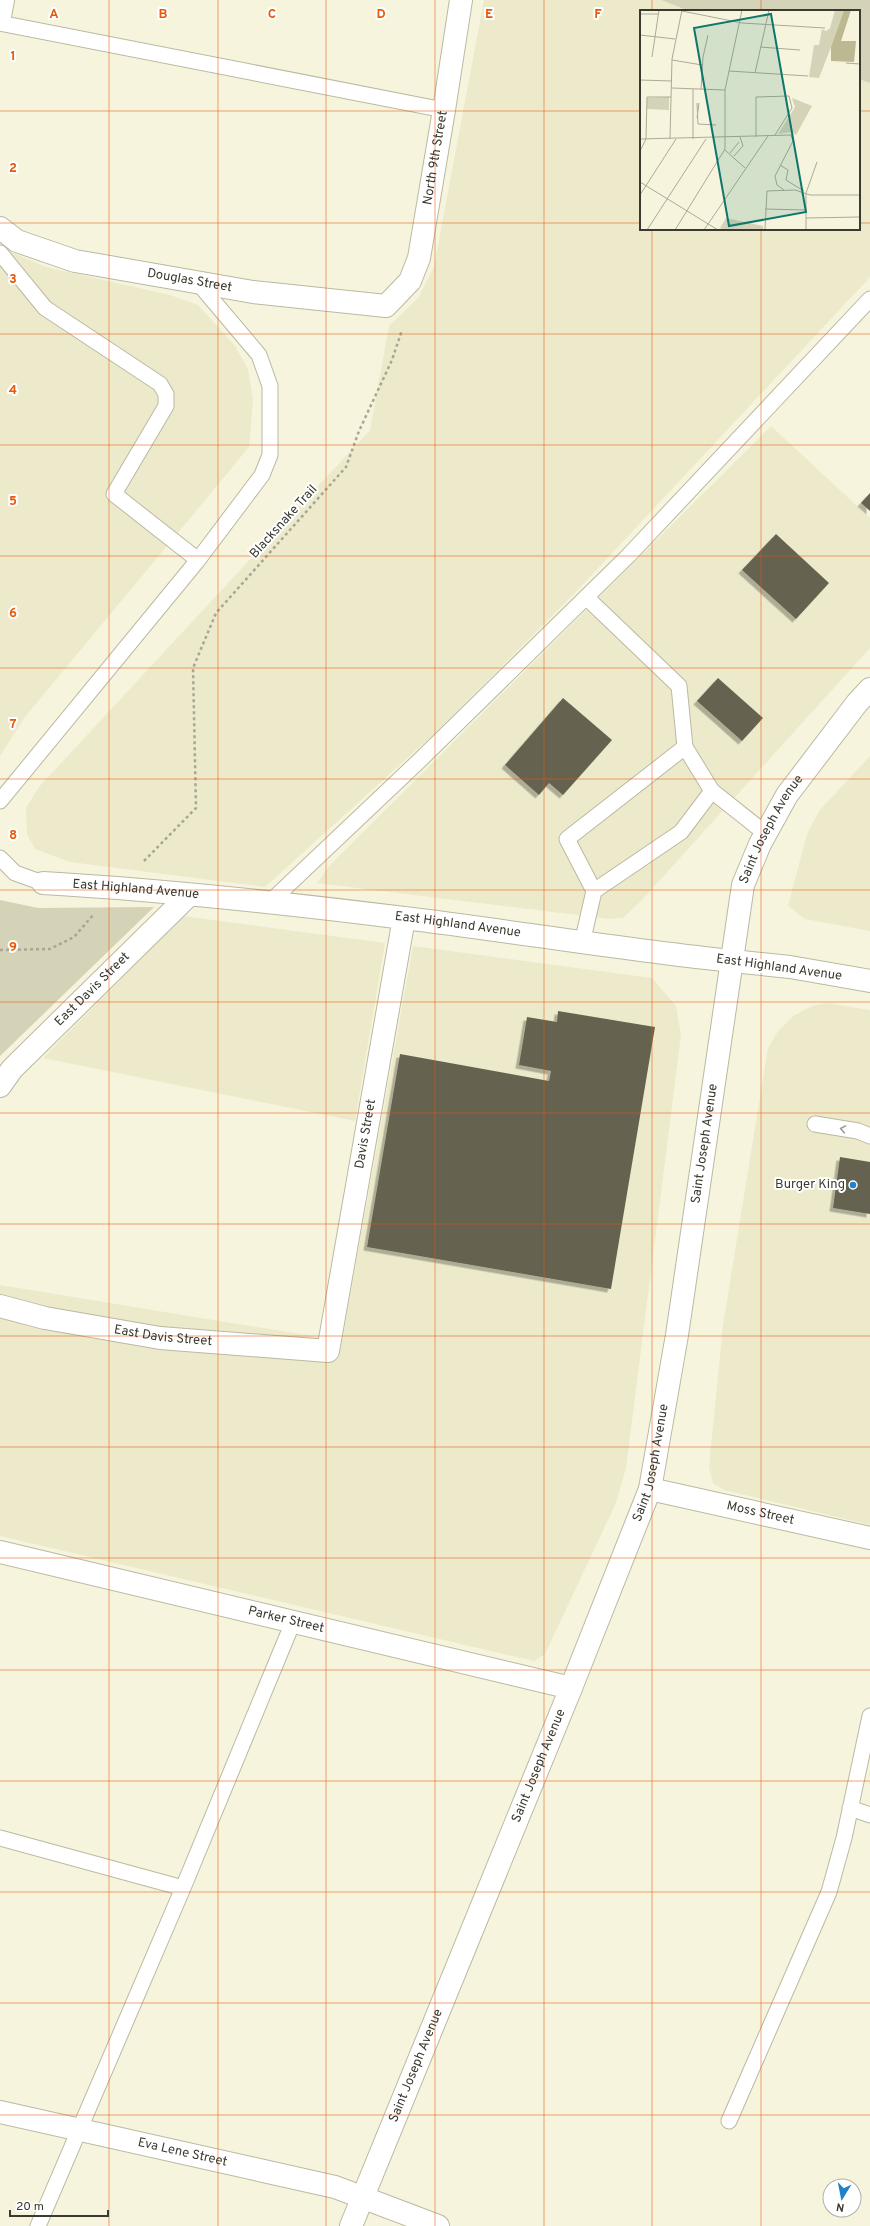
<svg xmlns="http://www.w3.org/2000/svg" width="870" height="2226" viewBox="0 0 870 2226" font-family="Overpass,sans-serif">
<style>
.built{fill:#eceacb}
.green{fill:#d4d3b7}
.building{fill:#65644f;filter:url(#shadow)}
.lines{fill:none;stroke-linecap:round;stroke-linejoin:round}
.lane-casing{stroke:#bbb9a2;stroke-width:17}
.street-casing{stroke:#bbb9a2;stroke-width:24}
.secondary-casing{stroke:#bbb9a2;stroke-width:24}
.primary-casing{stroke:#bbb9a2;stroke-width:24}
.path{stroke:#a8a694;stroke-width:2.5;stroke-dasharray:3 3;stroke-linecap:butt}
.lane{stroke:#fff;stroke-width:15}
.street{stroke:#fff;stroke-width:22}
.secondary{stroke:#fff;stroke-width:22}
.primary{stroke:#fff;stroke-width:22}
.oneway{stroke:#9d9c98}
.grid{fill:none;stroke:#e8590c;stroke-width:1;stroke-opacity:0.55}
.poi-dot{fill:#2082cd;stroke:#fff;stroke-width:1.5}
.labels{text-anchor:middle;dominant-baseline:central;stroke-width:4;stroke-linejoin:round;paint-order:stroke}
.street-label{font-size:13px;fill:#3b3a31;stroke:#fff}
.poi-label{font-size:13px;fill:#3b3a31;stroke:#fff;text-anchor:end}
.inset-road{fill:none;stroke:#abaa98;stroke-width:1}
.view{fill:#0f766e;fill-opacity:0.15;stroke:#0f766e;stroke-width:2}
.inset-edge{fill:none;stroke:#3b3a31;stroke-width:2}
.grid-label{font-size:13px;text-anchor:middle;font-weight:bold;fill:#e8590c;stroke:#fff;stroke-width:4;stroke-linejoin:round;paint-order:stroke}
</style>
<defs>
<filter id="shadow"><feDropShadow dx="-3.5" dy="3.5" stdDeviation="0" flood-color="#0004"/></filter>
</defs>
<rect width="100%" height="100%" fill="#f6f4dc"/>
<!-- built -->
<path class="built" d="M484,0H661L689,11H641V229H859V79L870,83V277L573,595L436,732L265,887L70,862L35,849L27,834L26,808L39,787L370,430L389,326L418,298L434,267Z
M0,244L13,253L46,267L170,295L198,305L235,346L248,369L253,400L249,447L25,717L0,756Z
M771,426L870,518V648L641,901L623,918L610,919L317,883L330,865Z
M870,756V931L805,919L788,906L807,834L819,811Z
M183,916L385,943L355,1121L43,1058Z
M413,946L652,978L676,1006L681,1035L626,1468L616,1503L545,1654L534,1661L0,1536V1285L342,1341Z
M826,1003L870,1010V1525L724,1490L713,1483L709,1467L723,1325L768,1048L778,1031L793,1016L812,1006Z"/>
<!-- green -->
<path class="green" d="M661,0H870V83L859,79V11H689Z
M0,900L38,908L154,907L0,1056Z"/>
<!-- building -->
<path class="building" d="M870,493V511L861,503Z
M776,534L829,583L796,619L742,570Z
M718,678L763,718L742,741L697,701Z
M563,698L612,740L563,795L549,783L539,795L505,765Z
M558,1011L655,1027L611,1289L367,1247L400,1054L549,1081L551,1071L519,1065L527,1017L557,1022Z
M840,1157L870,1162V1214L833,1208Z"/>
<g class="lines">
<!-- lane casing -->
<g class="lane-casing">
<path id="lane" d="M0,23L444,110
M0,253L45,308L160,384L166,394V406L114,494L198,560
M586,597L679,686L685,747L712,791L765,833
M0,801L198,560L262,475L270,455V386L259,355L199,284
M0,858L15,873L43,883
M594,891L681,832L712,791
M269,903L420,760L629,555L870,299
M582,943L594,891L567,839L685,747
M815,1124L858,1131L870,1136
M850,1808L870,1815
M0,1838L183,1888
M729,2121L829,1892L844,1838L870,1716
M38,2226L183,1888L293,1622"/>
</g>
<!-- street casing -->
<g class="street-casing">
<g id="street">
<path d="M0,16L3,0"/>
<path id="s1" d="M0,228L17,241L75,261L253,292L386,306L410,281L419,258L444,110L461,0"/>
<path id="s2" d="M43,883C164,890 284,903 404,918C513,931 622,950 732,961"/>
<path id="s3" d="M0,1086L12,1069L189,895"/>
<path id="s4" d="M0,1306L45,1318L160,1338L328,1351L404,918"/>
<path id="s5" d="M650,1489L870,1538"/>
<path id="s6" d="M0,1552L571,1688"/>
<path id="s7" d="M0,2112L335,2187L438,2226"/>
</g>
</g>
<!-- secondary casing -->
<g class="secondary-casing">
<path id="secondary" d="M732,961L790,967L870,981"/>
</g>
<!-- primary casing -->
<g class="primary-casing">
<g id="primary">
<path id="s8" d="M351,2226L571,1688L650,1489L677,1335L743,885L760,844L787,795L857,703L870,689"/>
</g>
</g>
<!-- path -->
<path class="path" d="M144,861L196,808L193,668L216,613L346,467L359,431L392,360L402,330
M0,950L50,949L74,937L94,914"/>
<!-- lane -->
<use href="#lane" class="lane"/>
<!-- street -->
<use href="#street" class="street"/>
<!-- secondary -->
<use href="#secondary" class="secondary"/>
<!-- primary -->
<use href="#primary" class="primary"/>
</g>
<!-- one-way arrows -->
<defs><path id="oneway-chevron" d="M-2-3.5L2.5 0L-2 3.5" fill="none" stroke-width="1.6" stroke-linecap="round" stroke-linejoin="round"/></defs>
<use class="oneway" href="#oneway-chevron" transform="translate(843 1129) rotate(-170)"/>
<!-- grid -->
<path class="grid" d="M109,0V2226M218,0V2226M326,0V2226M435,0V2226M544,0V2226M652,0V11M761,0V11M0,111H641M859,111H870M0,223H641M859,223H870M652,229V2226M761,229V2226M0,334H870M0,445H870M0,556H870M0,668H870M0,779H870M0,890H870M0,1002H870M0,1113H870M0,1224H870M0,1336H870M0,1447H870M0,1558H870M0,1670H870M0,1781H870M0,1892H870M0,2003H870M0,2115H870"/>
<!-- markers -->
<circle class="poi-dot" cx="853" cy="1185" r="4"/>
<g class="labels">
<!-- street labels -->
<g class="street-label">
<text stroke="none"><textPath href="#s1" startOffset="558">North 9th Street</textPath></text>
<text stroke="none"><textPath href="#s1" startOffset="199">Douglas Street</textPath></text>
<text transform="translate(284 522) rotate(-48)">Blacksnake Trail</text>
<text stroke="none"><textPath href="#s8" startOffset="1469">Saint Joseph Avenue</textPath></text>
<text stroke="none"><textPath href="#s2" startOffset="93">East Highland Avenue</textPath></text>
<text stroke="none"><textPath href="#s2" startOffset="417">East Highland Avenue</textPath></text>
<text transform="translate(779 968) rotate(8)">East Highland Avenue</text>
<text stroke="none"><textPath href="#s3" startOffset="134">East Davis Street</textPath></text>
<text stroke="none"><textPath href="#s4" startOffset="552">Davis Street</textPath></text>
<text stroke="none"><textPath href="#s8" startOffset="1145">Saint Joseph Avenue</textPath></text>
<text stroke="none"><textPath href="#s4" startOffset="166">East Davis Street</textPath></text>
<text stroke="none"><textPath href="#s8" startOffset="821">Saint Joseph Avenue</textPath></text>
<text stroke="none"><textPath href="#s5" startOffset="113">Moss Street</textPath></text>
<text stroke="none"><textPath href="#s6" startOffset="294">Parker Street</textPath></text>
<text stroke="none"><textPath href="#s8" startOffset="497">Saint Joseph Avenue</textPath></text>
<text stroke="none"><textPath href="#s8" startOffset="173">Saint Joseph Avenue</textPath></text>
<text stroke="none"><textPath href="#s7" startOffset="187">Eva Lene Street</textPath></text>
</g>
<!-- poi labels -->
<g class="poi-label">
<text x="845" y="1185">Burger King</text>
</g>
</g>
<!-- overview -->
<g transform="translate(640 10)">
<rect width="220" height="220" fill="#f6f4dc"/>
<path d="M195,0H204L191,37L179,68L169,67L174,35H179L182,19L186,21L190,18ZM29,87V100L7,99V88ZM152,88L172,96L156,125L152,122L138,124L155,97ZM86,208L123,216V220H84L80,218Z" fill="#d4d3b7"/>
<path d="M204,0H211L201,31H216L214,52L191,51V37Z" fill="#bbb892"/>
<path class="inset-road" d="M42,1L102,13L185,18M0,4H18M0,25L35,29M120,37L160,40M12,47L19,0M32,50L62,55M206,53L220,54M89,61L168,66M115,63L129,0M0,70L32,71M32,78L85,80M53,79V129M61,79L63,47L68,25M57,93L58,114L76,115M57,108L59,93M116,127V87L149,86L152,98L135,125M0,129L151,125L153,131L135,166L137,175L144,180M30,129L32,49L42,0M85,140L105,158M0,141L6,129L7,87H31M90,143L99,132M94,146L103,136L100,127M140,155L148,160L146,170L164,181M0,172L78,220M0,185L36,129M125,199L166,200M166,208L220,207M7,220L66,129M35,220L85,139V80L102,0M64,220L128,126M125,220L127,181L155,180L170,185H220M166,220V183L177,152"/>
<path class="view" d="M131,4L166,202L89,216L54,18Z"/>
<rect width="220" height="220" class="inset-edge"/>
</g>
<g class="grid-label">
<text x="54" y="18">A</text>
<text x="163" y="18">B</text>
<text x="272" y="18">C</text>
<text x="381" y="18">D</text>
<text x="489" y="18">E</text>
<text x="598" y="18">F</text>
<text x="13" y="60">1</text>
<text x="13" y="172">2</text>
<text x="13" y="283">3</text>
<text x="13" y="394">4</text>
<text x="13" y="505">5</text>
<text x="13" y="617">6</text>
<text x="13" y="728">7</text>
<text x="13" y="839">8</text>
<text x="13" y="951">9</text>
</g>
<!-- north arrow -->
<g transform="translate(842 2198) rotate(190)"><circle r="19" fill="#ffffff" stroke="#b1b0ad"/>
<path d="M0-3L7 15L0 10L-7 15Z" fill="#2082cd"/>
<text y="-6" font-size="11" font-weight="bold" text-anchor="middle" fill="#3b3a31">N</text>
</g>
<!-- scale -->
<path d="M10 2210v6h98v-6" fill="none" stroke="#3b3a31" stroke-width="2"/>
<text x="16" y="2210" font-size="12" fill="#3b3a31" stroke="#ffffff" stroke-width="3" paint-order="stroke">20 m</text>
</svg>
